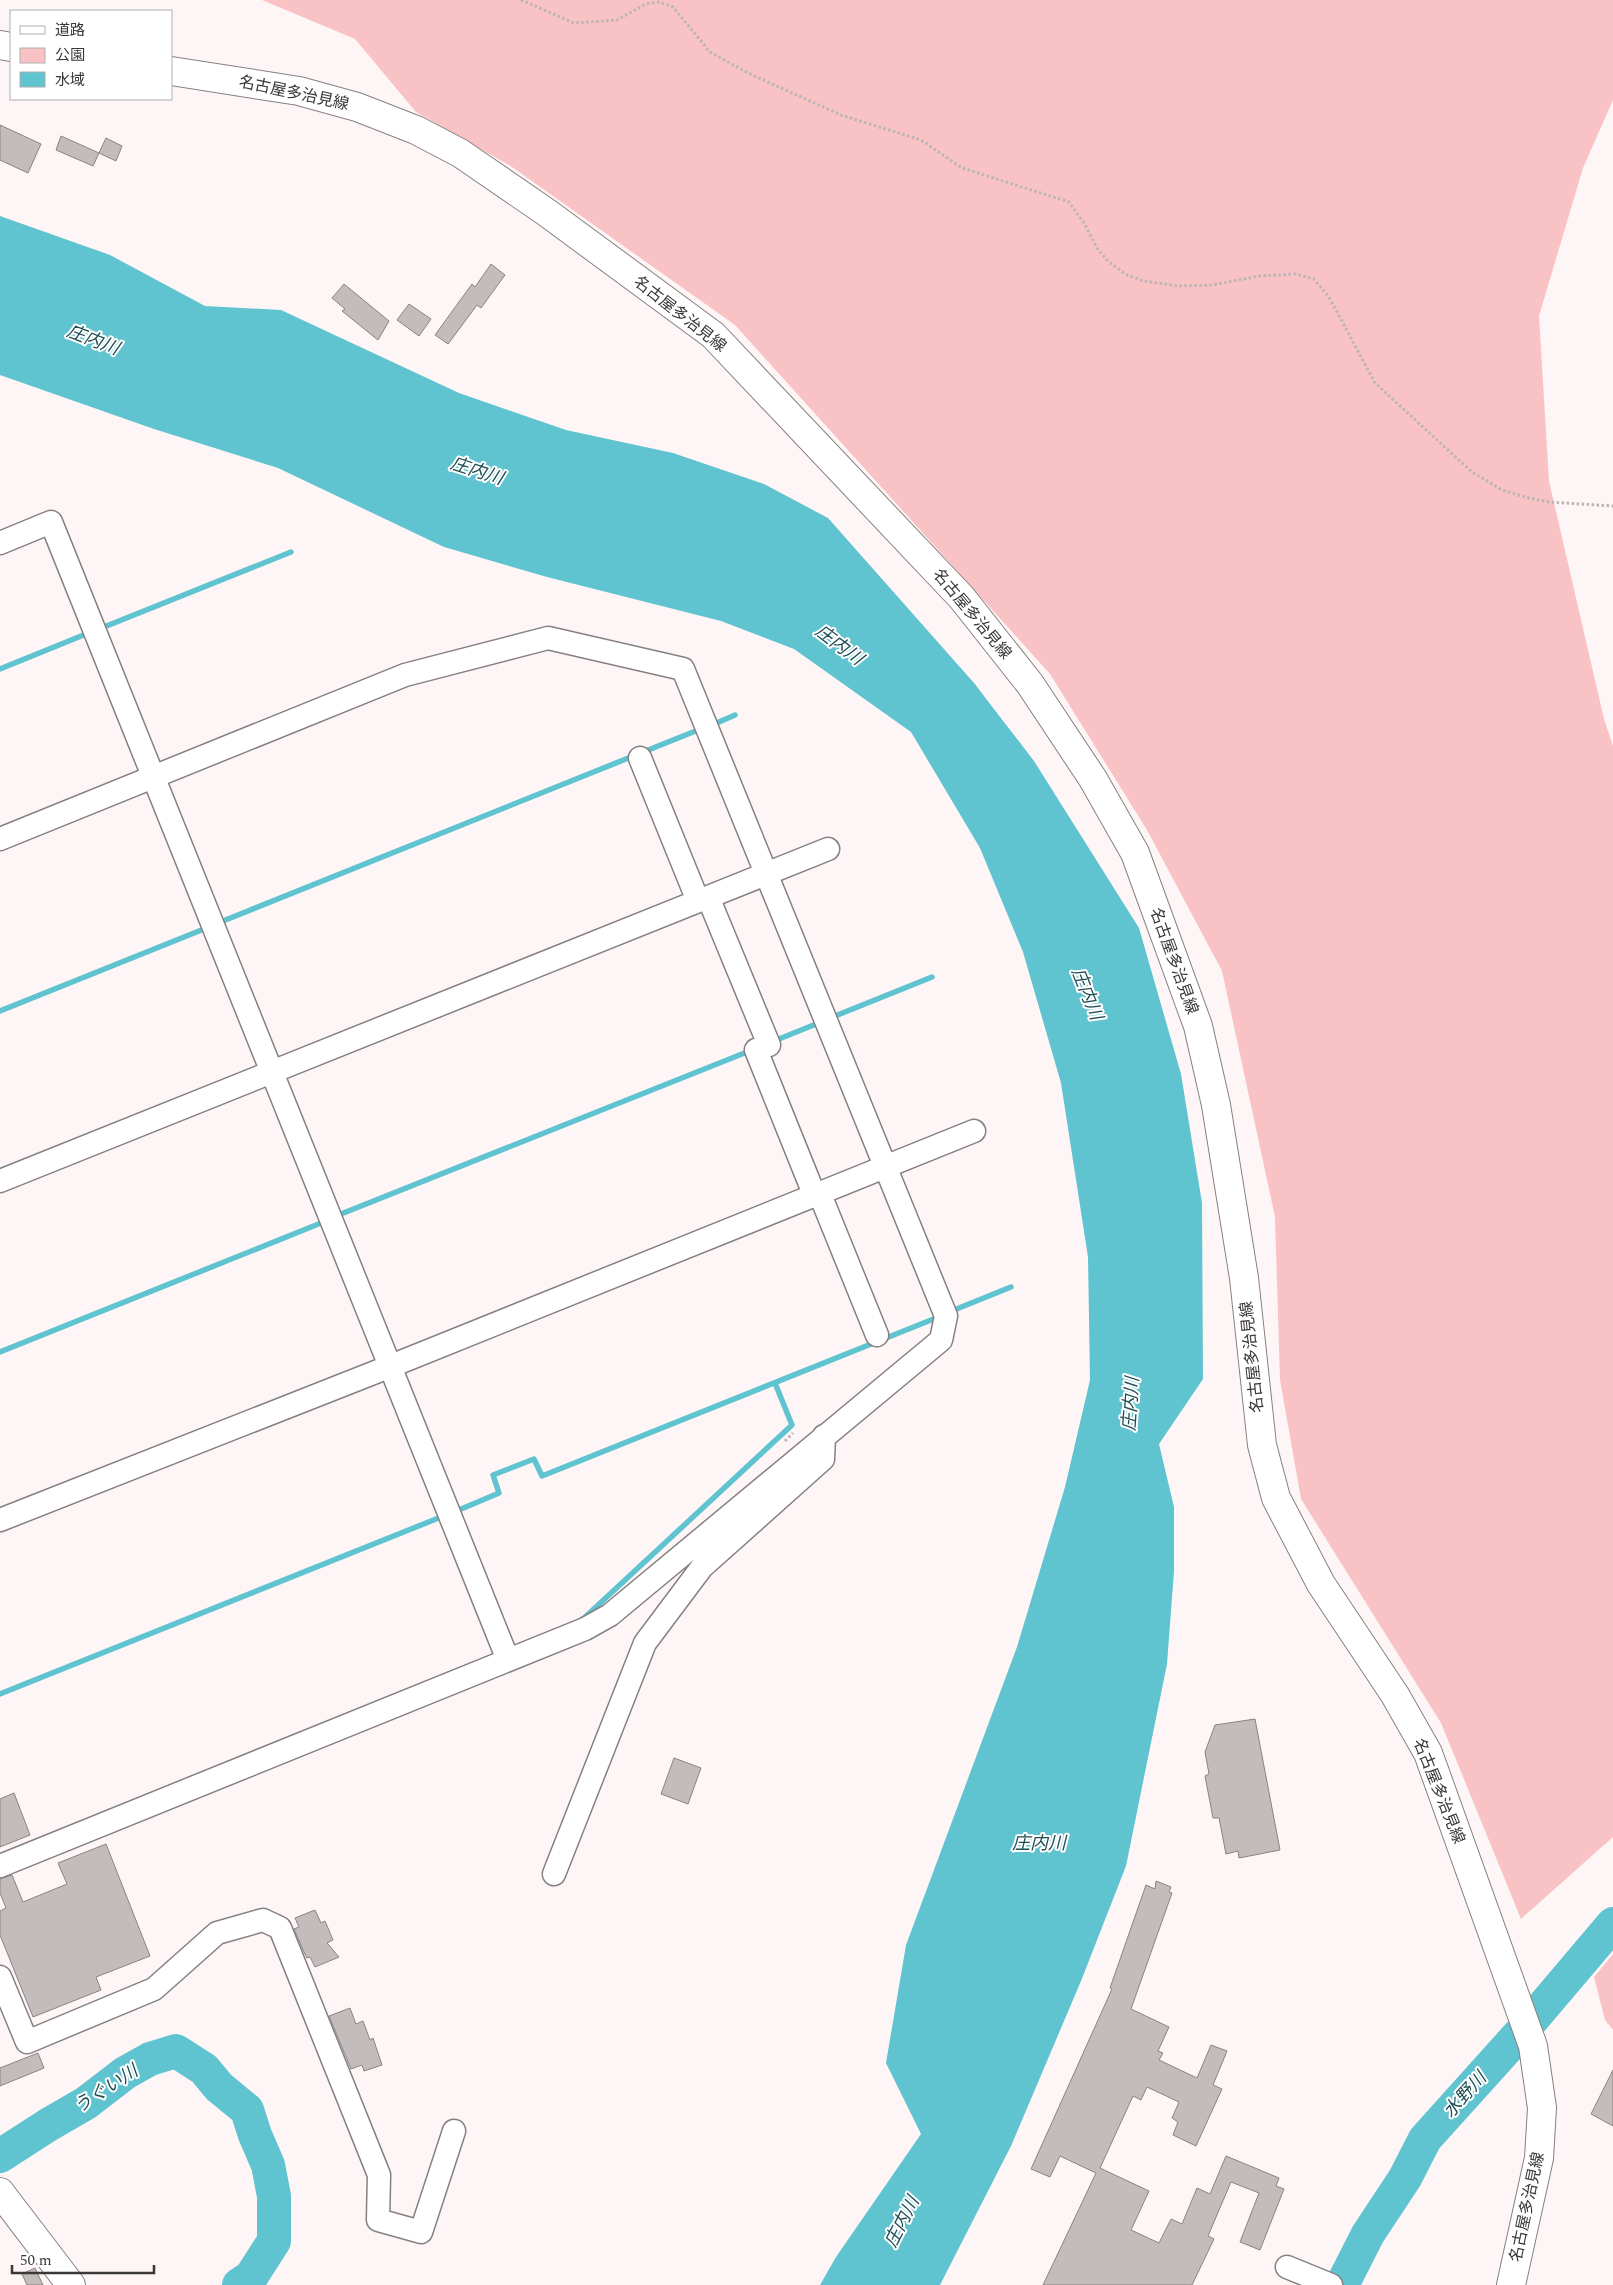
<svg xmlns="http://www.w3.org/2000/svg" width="1613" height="2285" viewBox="0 0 1613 2285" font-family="Spectral,'Noto Sans JP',serif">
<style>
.green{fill:#f9c3c5}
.water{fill:#5fc3d0}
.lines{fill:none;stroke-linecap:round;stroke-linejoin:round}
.stream{stroke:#5fc3d0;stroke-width:5.5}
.river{stroke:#5fc3d0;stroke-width:34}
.building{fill:#c3bcbc;stroke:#8a8383}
.minor-casing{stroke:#878080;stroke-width:25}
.major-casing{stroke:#878080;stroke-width:30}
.path{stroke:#bbb5b5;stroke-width:3;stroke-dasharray:2.5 2.5;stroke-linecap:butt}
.minor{stroke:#fff;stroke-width:22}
.major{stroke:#fff;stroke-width:28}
.labels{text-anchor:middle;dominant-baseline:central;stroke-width:4;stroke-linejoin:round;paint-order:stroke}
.street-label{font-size:16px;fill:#3a3737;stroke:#fff}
.water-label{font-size:18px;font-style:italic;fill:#204d53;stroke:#fff}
</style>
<rect width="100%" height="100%" fill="#fef6f6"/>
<!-- green -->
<path class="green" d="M262,0H1613V100L1583,168L1539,316L1549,481L1604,719L1613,746V1837L1521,1919L1441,1723L1301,1499L1280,1380L1275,1217L1222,971L1147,830L1050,674L735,325L512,167L416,112L355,39Z
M1613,1954V2030L1605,2020L1594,1977Z"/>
<!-- water -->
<path class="water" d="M0,216L110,255L205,306L281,310L459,393L566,430L673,453L764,484L828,518L974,683L1034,761L1139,928L1181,1074L1202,1203L1203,1379L1159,1444L1174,1507V1571L1167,1664L1126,1866L1081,1981L1011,2146L940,2285H820L836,2257L921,2134L886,2063L906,1945L1017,1647L1065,1487L1090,1380L1088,1257L1061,1083L1023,952L980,848L911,732L794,649L721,621L547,577L444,547L278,468L154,429L0,375Z"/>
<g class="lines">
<!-- stream -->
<path class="stream" d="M99,629L291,552
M0,669L91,632
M712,725L735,715
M218,923L703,728
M0,1011L209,927
M830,1018L932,977
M774,1041L821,1022
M341,1214L747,1052
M949,1312L1011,1287
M0,1352L321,1223
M454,1512L499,1493L493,1475L534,1459L542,1476L941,1316
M582,1620L792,1425L775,1383
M0,1694L446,1515"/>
<!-- river -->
<path class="river" d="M0,2156L48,2125L86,2103L125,2073L150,2059L176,2051L204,2069L219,2087L247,2110L255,2135L268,2165L274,2196V2241L251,2277L239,2285
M1342,2285L1368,2234L1405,2178L1425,2139L1524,2029L1613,1924"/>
</g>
<!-- building -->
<path class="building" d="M0,125L41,144L28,173L0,160Z
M61,136L99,153L93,166L56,150Z
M106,138L122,146L116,161L99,153Z
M491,264L505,275L481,308L477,305L448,344L435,335L472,284L475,287Z
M344,284L389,321L378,340L342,311L345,309L332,298Z
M409,304L431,319L419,336L397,320Z
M1255,1719L1280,1850L1239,1858L1238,1851L1226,1854L1219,1818H1213L1205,1776L1209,1774L1205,1752L1215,1725Z
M674,1758L701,1768L688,1804L661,1794Z
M14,1793L30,1835L0,1847V1799Z
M106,1844L150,1956L96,1977L101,1990L33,2017L0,1935V1911L6,1908L0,1893V1879L12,1875L23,1902L67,1884L58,1863Z
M1156,1881L1171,1887L1169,1892L1172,1893L1131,2009L1169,2027L1158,2051L1163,2053L1159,2060L1197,2078L1211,2045L1227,2051L1213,2085L1222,2089L1196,2146L1173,2135L1178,2122L1172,2118L1179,2102L1147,2087L1141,2100L1133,2096L1100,2168L1149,2191L1131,2230L1159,2243L1171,2219L1182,2224L1197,2188L1210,2194L1226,2156L1279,2178L1276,2186L1284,2189L1260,2250L1240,2242L1259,2193L1231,2182L1208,2236L1214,2239L1192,2285H1043L1096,2173L1060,2156L1050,2177L1031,2169L1112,1989L1110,1988L1146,1885L1155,1889Z
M315,1910L321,1923L325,1921L333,1940L327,1943L339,1957L315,1967L310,1957L307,1958L304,1952L294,1929L299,1927L295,1918Z
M350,2008L356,2024L363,2021L370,2040L373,2038L382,2065L364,2071L362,2065L351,2069L329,2016Z
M38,2053L44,2068L0,2086V2068Z
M1613,2070V2126L1591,2114Z
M35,2268L43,2285H27L22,2274Z"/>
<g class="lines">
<!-- minor casing -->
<g class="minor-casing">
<path id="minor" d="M0,543L51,522L508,1660
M640,758L698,901
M0,839L405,675L548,638L683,669L946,1316L941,1340L610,1615L585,1629L0,1866
M708,897L769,1045L756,1050L814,1194
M0,1181L828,849
M819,1192L877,1335
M0,1520L391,1366L974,1131
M554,1874L645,1643L702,1567L823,1459L824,1436
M0,1977L27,2042L154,1989L217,1933L263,1920L280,1928L379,2175L378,2220L421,2232L454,2131
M1287,2267L1331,2285"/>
</g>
<!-- major casing -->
<g class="major-casing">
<path id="major" d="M0,45L11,47
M171,71L299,91L357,107L416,130L460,153L546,212L713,335L962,598L1030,684L1093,779L1135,853L1198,1026L1216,1105L1244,1278L1262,1445L1276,1498L1321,1584L1395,1695L1428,1753L1533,2046L1542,2108L1539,2158L1511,2285
M0,2192L71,2285"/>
</g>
<!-- path -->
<path class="path" d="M521,0L574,23L617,20L646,4L659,2L673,7L710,52L748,73L841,115L921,140L962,168L1069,202L1084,223L1098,250L1108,261L1125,274L1143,281L1179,286L1212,285L1259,276L1295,274L1314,279L1329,297L1375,383L1472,472L1502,490L1525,497L1549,502L1613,506
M785,1441L793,1433"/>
<!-- minor -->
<use href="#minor" class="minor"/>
<!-- major -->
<use href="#major" class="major"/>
</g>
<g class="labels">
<!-- street labels -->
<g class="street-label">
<text transform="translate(294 93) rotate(12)">名古屋多治見線</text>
<text transform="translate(680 314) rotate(38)">名古屋多治見線</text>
<text transform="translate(972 614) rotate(50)">名古屋多治見線</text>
<text transform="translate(1174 961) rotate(70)">名古屋多治見線</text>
<text transform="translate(1252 1357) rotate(-96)">名古屋多治見線</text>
<text transform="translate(1439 1791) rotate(68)">名古屋多治見線</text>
<text transform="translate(1527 2207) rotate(-78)">名古屋多治見線</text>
</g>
<!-- water labels -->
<g class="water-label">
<text transform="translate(93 340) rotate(21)">庄内川</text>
<text transform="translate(477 471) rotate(18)">庄内川</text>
<text transform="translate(839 645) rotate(37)">庄内川</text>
<text transform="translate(1087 994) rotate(68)">庄内川</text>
<text transform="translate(1131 1404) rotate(-86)">庄内川</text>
<text x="1039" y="1843">庄内川</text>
<text transform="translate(106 2089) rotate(-33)">うぐい川</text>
<text transform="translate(1465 2095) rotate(-48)">水野川</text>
<text transform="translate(902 2222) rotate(-63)">庄内川</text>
</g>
</g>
<!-- legend -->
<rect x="10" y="10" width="162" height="90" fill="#ffffff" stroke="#b0afaf"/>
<rect x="20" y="26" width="25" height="8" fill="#ffffff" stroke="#b0afaf"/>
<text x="55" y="35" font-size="15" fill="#3a3737">道路</text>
<rect x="20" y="48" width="25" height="15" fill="#f9c3c5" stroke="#b0afaf"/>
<text x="55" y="60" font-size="15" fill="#3a3737">公園</text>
<rect x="20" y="72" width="25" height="15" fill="#5fc3d0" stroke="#b0afaf"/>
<text x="55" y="85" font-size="15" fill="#3a3737">水域</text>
<!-- scale -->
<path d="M12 2265v8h142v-8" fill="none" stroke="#3a3737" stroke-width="2.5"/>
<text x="20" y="2265" font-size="15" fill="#3a3737" stroke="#ffffff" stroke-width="4" paint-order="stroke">50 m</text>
</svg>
